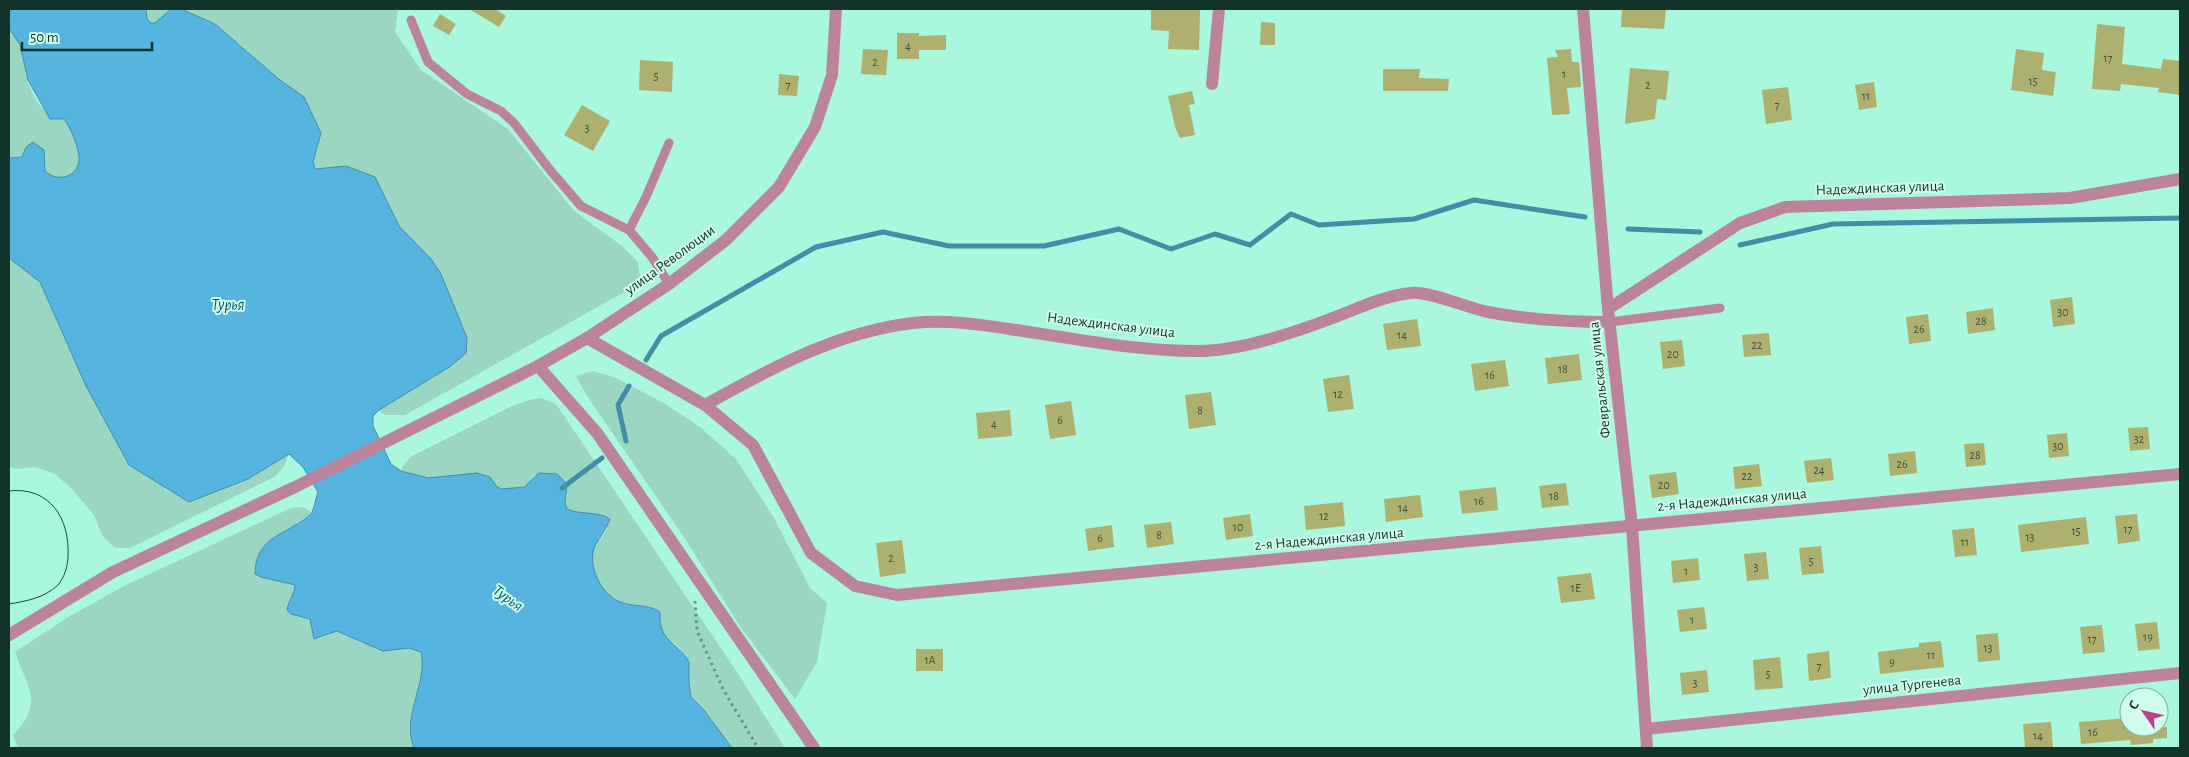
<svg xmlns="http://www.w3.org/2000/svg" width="2189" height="757" viewBox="0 0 2189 757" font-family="'Alegreya Sans',sans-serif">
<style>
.green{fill:#9ad6c1}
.water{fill:#55b5e0;stroke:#418ea9}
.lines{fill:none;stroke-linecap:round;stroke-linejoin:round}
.stream{stroke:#418ea9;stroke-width:5}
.building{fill:#aeb070}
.path{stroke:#5d9582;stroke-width:3;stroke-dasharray:2.5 4;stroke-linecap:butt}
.service{stroke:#bb839c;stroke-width:9}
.minor{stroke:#bb839c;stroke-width:12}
.tertiary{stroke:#bb839c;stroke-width:12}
.tram{stroke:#22483c;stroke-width:1}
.labels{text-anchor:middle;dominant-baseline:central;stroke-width:4;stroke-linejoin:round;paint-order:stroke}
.number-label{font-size:12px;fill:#3a533c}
.street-label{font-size:15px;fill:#13342a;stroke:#d0fdec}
.water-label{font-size:16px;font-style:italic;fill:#075775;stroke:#d0fdec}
</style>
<rect width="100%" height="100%" fill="#a9f7dc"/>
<!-- green -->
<path class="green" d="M146,9H173L155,23H150L147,18Z
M181,9H398L395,32L421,70L508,129L574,211L622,246L638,262L640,276L633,287L405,415H385L379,410L451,366L431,259L399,226L375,177L346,166L315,169L313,162L321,133L304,97L280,80L242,46Z
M9,28C22,41 23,61 27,78C31,94 41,110 54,120L64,119C71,128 77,144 79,155C81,176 59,184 45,171L44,150L26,147L22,157L9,158Z
M9,258L40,282L86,386L129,465L158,481L236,483L248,479L289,454L284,466L276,476L130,548H115L102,535L94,515L71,488L55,474L35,467L14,469L9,466Z
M593,371L616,378L662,402L700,427L736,459L774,518L810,588L827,603L817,662L795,699L741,628L684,537L587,396L576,376Z
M541,398L556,404L735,669L785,748H732C723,736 715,722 705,711C701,706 694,703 691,697C685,684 693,670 685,656C674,635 659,644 660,612C648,604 636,607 622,603C606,599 591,574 592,557C593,546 601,538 607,529L605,516L577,513L567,509L565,504L567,493L534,475C526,488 512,493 497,487L490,477L428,478L401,471L403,466L412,456L512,406L529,400Z
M303,507L312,513L262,549L255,565L261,577L295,585V591L288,603L291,614L310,619L313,623V635L319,639L337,631L383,651L409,648L421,652C428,685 401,715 414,748H18L13,735C44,703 28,689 15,652L70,616L124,586L291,508Z"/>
<!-- water -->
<path class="water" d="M9,9H146L147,18L150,23H155L171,9H181L215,24L280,80L304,97L321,133L313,162L315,169L346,166L375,177L399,226L431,259L441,274L467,338L466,353L451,366L379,410L373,416V426L391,464L401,471L428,478L477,473L490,477L497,487L502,489L524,487L539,473L557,474L567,484L565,504L567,509C580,515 598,511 610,519C606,530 600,536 595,546C586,566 603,598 623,603C636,607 648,604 660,612C659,643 676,640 689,662V684L691,697L704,710L732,748H414C401,715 428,685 421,652L409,648L383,651L337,631L314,639L310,619L291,614L287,610C288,601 295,594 295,585L261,577L255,574C255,535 289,535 312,513L318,492L303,467L289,454L248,479L189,502L129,465L86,386L40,282L9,258V158L22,157L26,147L33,142L44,150L45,171C59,184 81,176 79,155C77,144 71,128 64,119H50L28,80L20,45L9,28Z"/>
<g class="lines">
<!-- stream -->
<path class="stream" d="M1628,229L1700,232
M1740,245L1833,224L2180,218
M646,360L661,336L816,247L883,232L949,246H1044L1119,229L1171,249L1215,234L1250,245L1291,214L1319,225L1414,219L1474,200L1585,217
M626,441L618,405L629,386
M562,488L602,458"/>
</g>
<!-- building -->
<path class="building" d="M469,9H495L506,16L499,27Z
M1151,9H1200L1199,50L1168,49L1169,31L1151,30Z
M1622,9H1666L1664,29L1621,27Z
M440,14L456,24L449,35L433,26Z
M1261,22L1275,23V45H1260Z
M2097,24L2125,27L2122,64L2161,69L2163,59L2180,61V95L2158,92L2159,88L2121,84L2120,91L2092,89Z
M897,33H919V36L946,35V50H919V59H897Z
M863,49L888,50L886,75L861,74Z
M1571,49L1572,62H1579L1581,87L1567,88L1570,114L1552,115L1547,58L1558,57L1555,50Z
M2016,49L2044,53L2042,70L2056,72L2053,96L2011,90Z
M640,60L673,62L672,92L639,90Z
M1630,68L1669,71L1666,100L1657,99L1655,119L1625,124Z
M1383,69H1420L1419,78L1449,79L1448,91H1383Z
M779,74L799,76L797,96L778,95Z
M1874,82L1877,107L1859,110L1855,85Z
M1788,87L1792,120L1766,124L1762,90Z
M1192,91L1195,104L1189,105L1195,135L1180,138L1175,127L1168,96Z
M582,105L610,121L593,151L564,135Z
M2072,297L2075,324L2053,327L2050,300Z
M1993,308L1995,330L1968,334L1966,312Z
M1928,314L1931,341L1909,344L1906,317Z
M1417,319L1421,346L1387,350L1383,324Z
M1769,333L1771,355L1744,357L1742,335Z
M1682,340L1685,366L1663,369L1660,342Z
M1579,354L1582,380L1548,384L1545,358Z
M1505,360L1509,386L1475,391L1471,364Z
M1349,375L1354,409L1328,412L1323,379Z
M1211,392L1216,425L1189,429L1185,395Z
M1071,401L1076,435L1050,439L1045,405Z
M1010,410L1012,436L978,439L976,413Z
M2148,427L2150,449L2130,451L2128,428Z
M2067,433L2069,456L2049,458L2047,435Z
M1984,443L1986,465L1966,467L1964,444Z
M1915,451L1917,473L1890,476L1888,454Z
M1831,458L1834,480L1807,483L1804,461Z
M1759,464L1762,486L1735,489L1733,467Z
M1676,472L1679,494L1652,498L1649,475Z
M1566,483L1569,505L1542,508L1539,486Z
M1496,487L1498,510L1462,514L1459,491Z
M1420,495L1423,517L1386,522L1384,499Z
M1343,502L1345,526L1306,530L1304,506Z
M1250,514L1253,536L1226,540L1223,518Z
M2137,514L2140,541L2118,544L2115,516Z
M2086,517L2089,544L2021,552L2018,525Z
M1171,522L1174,544L1147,548L1144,525Z
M1112,525L1114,547L1088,551L1085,529Z
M1974,528L1977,555L1955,557L1952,530Z
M902,540L906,573L880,577L876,543Z
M1821,546L1824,573L1802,575L1799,548Z
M1766,552L1769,579L1747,581L1744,554Z
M1698,558L1700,580L1673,583L1671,561Z
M1591,573L1595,599L1561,603L1557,577Z
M1704,607L1707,629L1680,632L1677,610Z
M2157,622L2160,649L2138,651L2135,624Z
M2102,625L2105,652L2083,654L2080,627Z
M1998,633L2000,660L1978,662L1976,635Z
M1941,641L1944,667L1880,674L1878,652L1919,647V643Z
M916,649H943V671H916Z
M1829,651L1831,678L1809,681L1807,654Z
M1780,657L1783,688L1755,690L1753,660Z
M1707,670L1709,692L1682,695L1680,673Z
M2129,718V727H2167V738L2153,739V743L2131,745L2130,740L2081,744L2079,722Z
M2051,722L2053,748H2025L2023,724Z"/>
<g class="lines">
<!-- path -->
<path class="path" d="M695,601L697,631L723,689L758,748"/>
<!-- service -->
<path class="service" d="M411,20L428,62L467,94L501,111L514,123L550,170L581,206L629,230L652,257L669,284
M629,230L646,197L669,143
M1610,322L1720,308"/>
<!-- minor -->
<path class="minor" d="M1583,9L1608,309L1632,526L1647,748
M1212,84L1219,9
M1608,309L1740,223L1785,207L2070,198L2180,179
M587,338L705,405L753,445L811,553L855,586L897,595L2180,474
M538,366L597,433L814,748
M705,405C771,368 837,332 913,323C947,319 983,325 1016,330C1076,339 1137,351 1198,351C1239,351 1293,333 1330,319C1357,309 1383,296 1411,293C1429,291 1468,308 1488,312C1529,320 1569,322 1610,322
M1646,729L2180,673"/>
<!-- tertiary -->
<path class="tertiary" d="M9,635L113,572L295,487L538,366L587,338L669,284L726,240L779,187L815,127L832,75L836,9"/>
<!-- tram -->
<path class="tram" d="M9,491C50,486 70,519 68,556C68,566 64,578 58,585C44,598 27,601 9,604"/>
</g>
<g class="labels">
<!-- number labels -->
<g class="number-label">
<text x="908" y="46">4</text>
<text x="2108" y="58">17</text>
<text x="875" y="62">2</text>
<text x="1564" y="74">1</text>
<text x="656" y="76">5</text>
<text x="2033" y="81">15</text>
<text x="788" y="85">7</text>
<text x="1648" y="85">2</text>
<text x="1866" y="96">11</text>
<text x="1777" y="105">7</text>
<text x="587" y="128">3</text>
<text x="2063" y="312">30</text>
<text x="1981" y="321">28</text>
<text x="1919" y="329">26</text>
<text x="1402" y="335">14</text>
<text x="1757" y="345">22</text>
<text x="1673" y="354">20</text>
<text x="1563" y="369">18</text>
<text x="1490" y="375">16</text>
<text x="1338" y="394">12</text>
<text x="1200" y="410">8</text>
<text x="1060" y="420">6</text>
<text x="994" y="424">4</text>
<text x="2139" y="439">32</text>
<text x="2058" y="446">30</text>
<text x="1975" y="455">28</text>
<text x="1902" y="464">26</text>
<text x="1819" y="470">24</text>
<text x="1747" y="476">22</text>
<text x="1664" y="485">20</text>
<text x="1554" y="496">18</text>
<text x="1479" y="501">16</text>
<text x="1403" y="508">14</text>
<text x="1324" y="516">12</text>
<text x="1238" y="527">10</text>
<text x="2128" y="529">17</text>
<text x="2076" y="531">15</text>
<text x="1159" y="535">8</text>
<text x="2030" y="537">13</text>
<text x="1100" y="538">6</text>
<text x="1965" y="542">11</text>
<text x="891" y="558">2</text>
<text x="1811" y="561">5</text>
<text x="1756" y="567">3</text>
<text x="1686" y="571">1</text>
<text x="1576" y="588">1Е</text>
<text x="1692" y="620">1</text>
<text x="2148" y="637">19</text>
<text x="2092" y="639">17</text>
<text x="1988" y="648">13</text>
<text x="1931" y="655">11</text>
<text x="930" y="660">1А</text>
<text x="1892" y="662">9</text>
<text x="1819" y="666">7</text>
<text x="1768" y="674">5</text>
<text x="1695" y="683">3</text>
<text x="2093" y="732">16</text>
<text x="2038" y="736">14</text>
</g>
<!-- street labels -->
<g class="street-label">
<text transform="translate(1880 188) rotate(-2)">Надеждинская улица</text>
<text transform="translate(670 260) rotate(-36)">улица Революции</text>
<text transform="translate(1111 325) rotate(7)">Надеждинская улица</text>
<text transform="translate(1600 380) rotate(-96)">Февральская улица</text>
<text transform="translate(1732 500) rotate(-5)">2-я Надеждинская улица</text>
<text transform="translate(1329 539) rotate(-5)">2-я Надеждинская улица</text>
<text transform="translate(1912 685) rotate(-6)">улица Тургенева</text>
</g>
<!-- water labels -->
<g class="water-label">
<text x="228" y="305">Турья</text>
<text transform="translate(508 598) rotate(36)">Турья</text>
</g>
</g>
<!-- border -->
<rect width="2189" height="757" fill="none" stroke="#13342a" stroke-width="20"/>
<!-- north arrow -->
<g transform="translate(2144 712) rotate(304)"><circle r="24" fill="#d0fdec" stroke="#84ad9e"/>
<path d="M0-4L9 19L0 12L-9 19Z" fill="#c23f87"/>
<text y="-8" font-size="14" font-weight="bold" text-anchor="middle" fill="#13342a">С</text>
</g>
<!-- scale -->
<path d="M22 42v8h130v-8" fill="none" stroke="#13342a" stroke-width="2.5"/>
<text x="30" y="42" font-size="15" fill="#13342a" stroke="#d0fdec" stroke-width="4" paint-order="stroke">50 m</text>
</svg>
